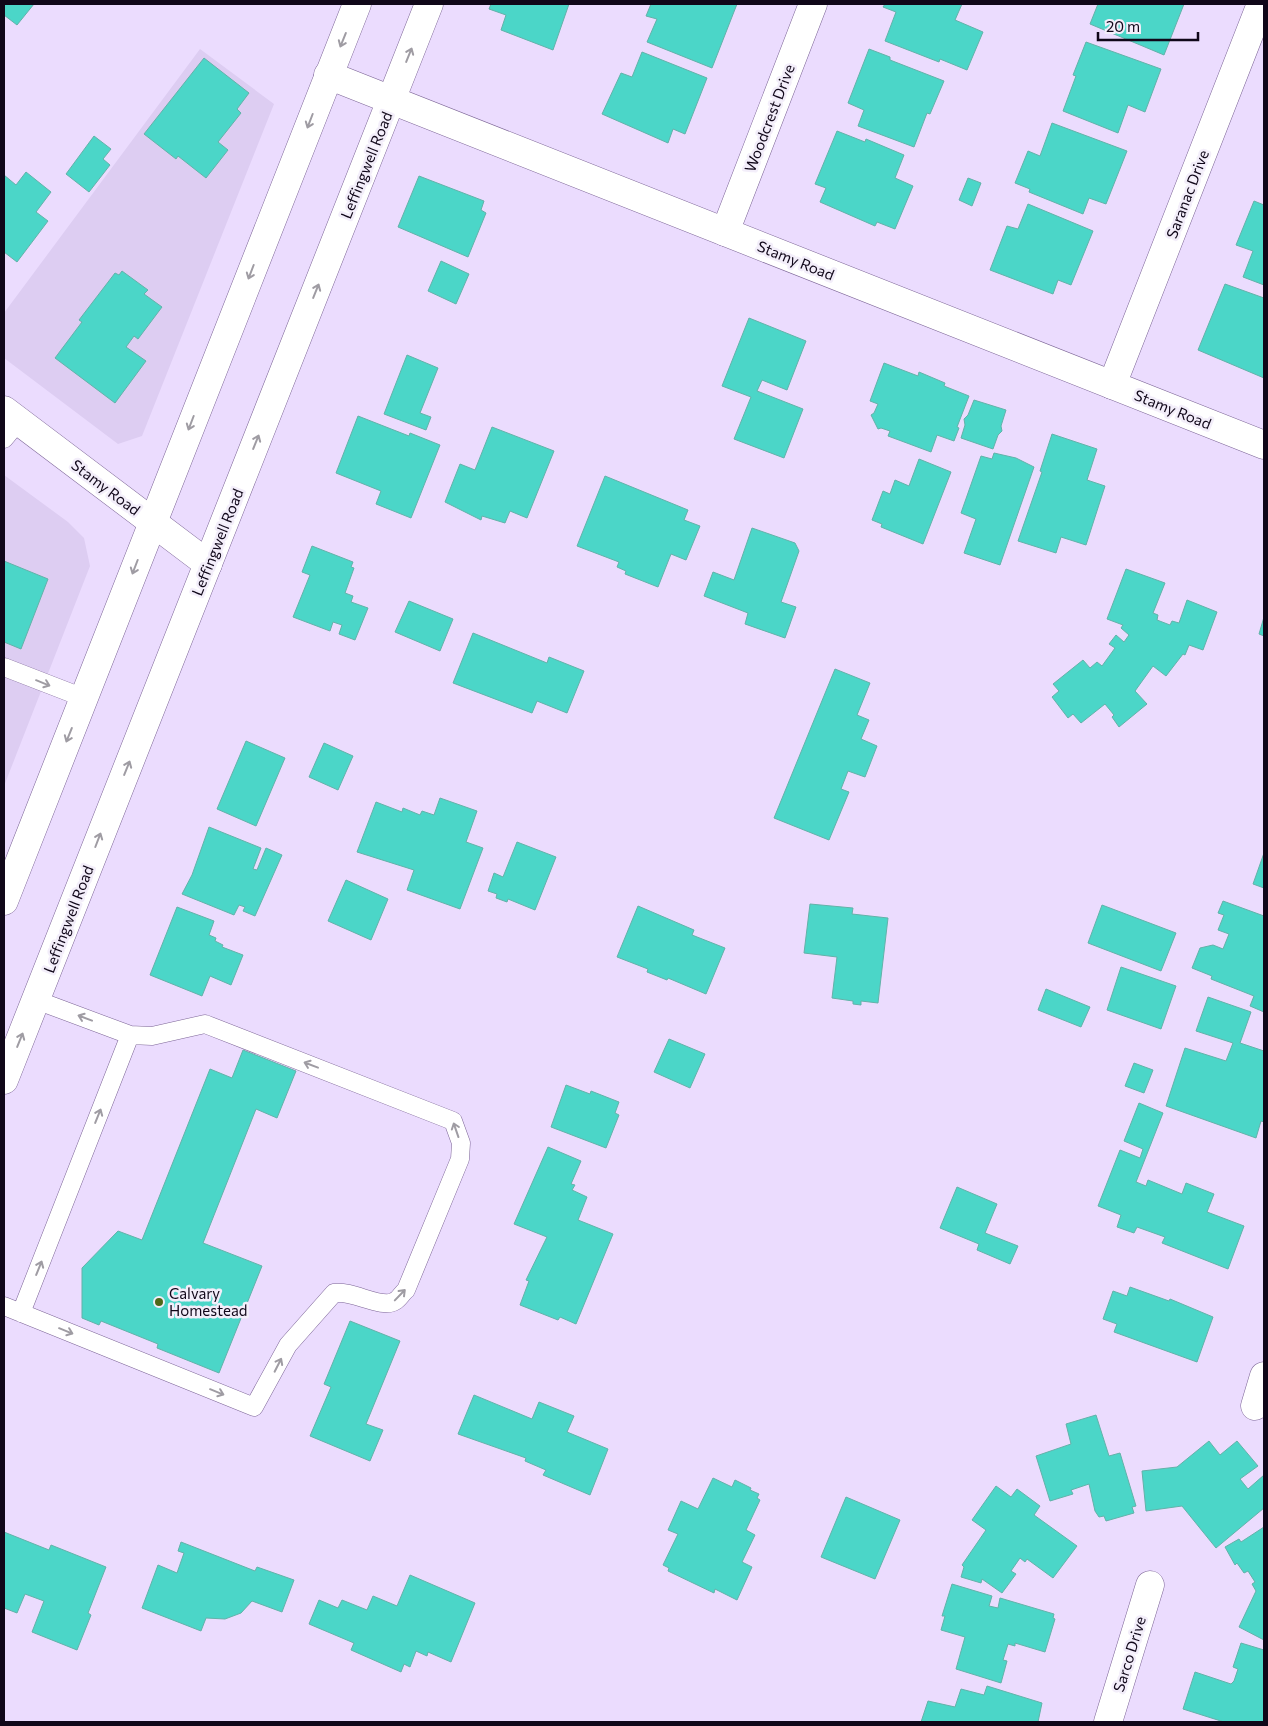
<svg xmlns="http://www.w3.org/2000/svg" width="1268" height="1726" viewBox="0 0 1268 1726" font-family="Commissioner,sans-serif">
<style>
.built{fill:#ddcdf2}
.building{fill:#4bd6c8;stroke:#63b2a9}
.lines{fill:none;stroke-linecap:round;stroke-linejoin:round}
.service-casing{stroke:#7d6697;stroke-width:19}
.minor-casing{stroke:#7d6697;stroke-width:29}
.tertiary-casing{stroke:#7d6697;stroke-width:29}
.secondary-casing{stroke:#7d6697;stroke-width:29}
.service{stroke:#fff;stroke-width:18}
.minor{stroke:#fff;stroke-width:28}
.tertiary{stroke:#fff;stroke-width:28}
.secondary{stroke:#fff;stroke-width:28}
.oneway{stroke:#9f9ca3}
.poi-dot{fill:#4f6818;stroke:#f3eefa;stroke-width:2}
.labels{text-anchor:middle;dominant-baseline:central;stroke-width:5;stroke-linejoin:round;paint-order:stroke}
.street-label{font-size:15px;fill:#100719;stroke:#f3eefa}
.poi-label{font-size:15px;fill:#100719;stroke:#f3eefa;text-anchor:start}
</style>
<rect width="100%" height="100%" fill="#ebdcfe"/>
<!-- built -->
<path class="built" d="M200,49L274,104L142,436L118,444L4,358V313Z
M4,475L68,522L84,538L90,566L4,786Z"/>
<!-- building -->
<path class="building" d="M4,4H34L17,25L4,15Z
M491,4H569L553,50L501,30L506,15L489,9Z
M651,4H737L712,68L647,42L657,19L646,16Z
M885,4H962L955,20L983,32L967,70L940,59L939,62L885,41L896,12L883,7Z
M1098,4H1184L1164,55L1090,24Z
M1086,42L1161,69L1145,112L1128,105L1118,133L1063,111L1076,76L1073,75Z
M869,49L890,57V60L944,81L930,114L927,113L914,147L858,126L864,110L848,103Z
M642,52L707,78L685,134L673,129L668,143L602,114L621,73L632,77Z
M204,58L249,93L237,109L241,113L218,142L228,150L206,178L178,156L176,159L144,134Z
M1052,123L1127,151L1106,204L1089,198L1083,214L1029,192L1030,189L1015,183L1028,151L1040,156Z
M837,131L865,142L866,139L904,155L895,178L913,186L895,229L877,222L875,226L820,202L826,188L815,184Z
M94,136L111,149L103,159L110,165L89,192L66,174Z
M26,172L51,192L36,212L48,221L17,262L4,252V175L16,185Z
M419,176L484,201L481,210L486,213L468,257L398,227Z
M968,178L981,183L972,206L959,200Z
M1254,201L1264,205V285L1243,277L1253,251L1236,245Z
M1028,204L1093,231L1071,285L1058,280L1053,294L990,270L1007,226L1018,229Z
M441,261L469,274L456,304L428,291Z
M122,271L148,290L144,294L162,307L138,339L134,336L126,347L146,361L115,403L55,358L82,322L79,320L115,273L119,275Z
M1225,284L1264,298V378L1198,350Z
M749,318L806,341L787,390L762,380L757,391L803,409L784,458L734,439L751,397L722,386Z
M407,355L438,368L420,413L431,417L426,430L384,414Z
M884,363L918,376L919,372L945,383L944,386L969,396L957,427L959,428L954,441L937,435L931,452L888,436L890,431L881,428L878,429L871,415L874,413L878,404L870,401Z
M974,400L1006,410L1001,426L1002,431L998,435L993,449L961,438L965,425L964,419L968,415Z
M358,416L409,436L410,433L440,445L411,518L376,504L381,491L336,473Z
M492,427L554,451L527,518L510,511L505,523L482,516L481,520L445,502L460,464L475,470Z
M1052,434L1097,449L1087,480L1105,486L1086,545L1061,537L1056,553L1018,541L1042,472L1040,471Z
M994,453L1016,458L1034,467L1000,565L964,553L976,519L961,513L981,456L992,459Z
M919,459L951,472L923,544L881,527L882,524L872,520L883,491L890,494L895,480L909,486Z
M605,476L688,510L684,520L700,526L686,560L671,554L658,587L625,574L626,571L617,567L619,562L577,546Z
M752,528L795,543L799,551L781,602L796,607L785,638L745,624L748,613L704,596L713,572L734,580Z
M312,546L353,562L351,567L354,568L345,593L353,596L351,602L368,608L355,640L339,634L342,625L333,622L330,631L293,617L310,575L302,572Z
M4,561L48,579L21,649L4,642Z
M1126,569L1165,583L1153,613L1158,615L1157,620L1170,625L1172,621L1179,623L1187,600L1217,612L1203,650L1189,645L1185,655L1183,654L1166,676L1153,666L1135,691L1147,704L1119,727L1112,717L1114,715L1105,704L1081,723L1073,714L1068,718L1052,697L1059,691L1053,684L1083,660L1090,668L1097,662L1102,666L1115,648L1109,644L1116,635L1124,642L1129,635L1121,628L1123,625L1107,619Z
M409,601L453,619L440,651L395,632Z
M1264,617V636L1259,634Z
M473,633L547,663L549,657L584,671L567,713L537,701L532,713L453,683Z
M835,669L870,683L857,715L869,720L861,739L877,746L865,777L848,771L841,789L849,792L829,840L774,818Z
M246,741L285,758L256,826L217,809Z
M324,743L353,756L338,790L309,777Z
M440,798L477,811L466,842L483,848L460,909L407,890L414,870L357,852L376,802L402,812L403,808L420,815L422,811L434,815Z
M209,827L261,848L253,869L257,870L266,848L282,855L255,916L243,911L245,907L239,905L234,915L182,894L192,875Z
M517,842L556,857L535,910L508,899L507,902L496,898L497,894L488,891L494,873L503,877Z
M1264,853V888L1253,884Z
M346,880L388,899L371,940L328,921Z
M1223,901L1264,916V1012L1250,1006L1254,996L1211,979L1212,976L1192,968L1200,948L1213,945L1223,949L1229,934L1218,930L1224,915L1218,913Z
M810,904L853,908L852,914L888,918L878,1003L861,1001V1005L853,1004V1001L832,998L837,957L804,953Z
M1102,905L1176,933L1161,971L1088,943Z
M638,906L694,930L692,935L725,948L706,994L668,978L667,980L647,972L648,969L617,957Z
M177,907L214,921L209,935L216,938L215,941L223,945L222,947L243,955L231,985L210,976L202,996L150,975Z
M1121,967L1176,986L1161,1029L1107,1010Z
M1046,989L1090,1007L1081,1027L1038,1010Z
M1208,997L1251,1012L1240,1043L1264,1051V1122L1261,1121L1256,1138L1166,1106L1185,1048L1226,1061L1233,1043L1196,1031Z
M669,1039L705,1054L690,1088L654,1072Z
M243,1050L296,1071L277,1118L256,1109L203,1243L262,1266L219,1373L157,1348L158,1344L101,1321L99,1325L82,1318V1268L118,1231L142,1240L210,1069L232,1078Z
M1134,1063L1153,1070L1144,1093L1125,1086Z
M566,1085L590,1094L591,1091L619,1102L615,1113L619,1115L606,1148L551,1127Z
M1139,1103L1163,1113L1136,1182L1146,1186L1148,1180L1182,1194L1186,1183L1214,1194L1207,1212L1244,1226L1228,1269L1162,1243L1165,1237L1137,1227L1134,1233L1117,1227L1121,1215L1098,1206L1120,1150L1140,1158L1143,1149L1124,1141Z
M548,1147L581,1161L571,1184L575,1185L572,1190L587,1197L578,1220L613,1234L576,1324L560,1317L558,1320L520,1305L529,1281L526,1280L547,1237L514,1224Z
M957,1187L997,1204L985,1233L1018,1246L1010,1264L977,1250L979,1244L940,1228Z
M1130,1287L1169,1301L1170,1299L1213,1317L1197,1362L1114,1332L1117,1324L1103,1319L1113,1291L1127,1296Z
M350,1321L400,1341L366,1424L383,1430L370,1461L310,1436L331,1387L324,1384Z
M474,1395L532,1419L539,1402L574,1416L567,1432L608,1449L590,1495L543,1475L546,1470L525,1461L526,1458L458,1434Z
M1096,1415L1109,1456L1120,1453L1136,1506L1132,1507L1134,1513L1106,1521L1104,1516L1099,1517L1095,1511L1089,1484L1071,1490L1073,1494L1050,1501L1036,1456L1071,1444L1066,1424Z
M1209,1441L1220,1455L1237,1441L1258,1466L1240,1479L1248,1489L1264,1475V1508L1216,1548L1182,1506L1146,1511L1142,1471L1177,1467Z
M713,1478L732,1487L735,1480L751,1488L750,1490L759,1494L757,1498L760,1500L746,1530L755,1535L742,1562L752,1567L737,1600L715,1589L714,1593L668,1571L669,1568L663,1565L678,1534L668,1530L681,1501L698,1509Z
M996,1486L1011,1497L1017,1489L1040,1506L1034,1515L1077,1546L1053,1578L1027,1559L1025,1562L1020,1558L1011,1571L1016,1574L1002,1593L982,1579L981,1583L961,1577L964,1567L962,1565L986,1530L972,1520Z
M846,1497L900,1520L875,1579L821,1557Z
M4,1527V1532L49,1550L51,1545L106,1567L88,1613L91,1615L77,1650L32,1632L44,1601L25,1594L17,1613L4,1608Z
M1264,1527V1640L1239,1627L1256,1591L1252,1584L1255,1582L1248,1571L1244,1573L1237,1563L1235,1565L1225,1547L1239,1539L1241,1542Z
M181,1542L255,1571L257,1567L294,1580L282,1612L252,1601L241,1613L225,1619L206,1618L201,1631L142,1608L158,1565L177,1573L184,1553L178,1551Z
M410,1575L475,1603L451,1662L428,1652L427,1656L416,1651L410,1667L404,1664L401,1672L351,1650L354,1643L309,1624L319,1600L338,1608L342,1600L367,1610L373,1596L397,1606Z
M952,1584L992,1596L989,1606L998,1608L1000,1598L1054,1614L1053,1618L1055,1619L1045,1652L1015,1643V1646L1008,1644L1003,1660L1007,1661L1001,1683L956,1669L965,1637L941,1630L945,1616H942Z
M1241,1643L1264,1650V1722H1224L1183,1709L1195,1672L1231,1684L1234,1681L1238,1669L1233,1667Z
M987,1686L1042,1703L1038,1722H921L928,1701L955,1707L961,1689L984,1695Z"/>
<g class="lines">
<!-- service casing -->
<g class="service-casing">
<path id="service" d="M4,439L19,421
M4,667L84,698
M4,1306L254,1407L288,1345L334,1293C353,1290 382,1310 395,1301C399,1299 402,1293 406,1290L460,1159L461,1143L453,1121L205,1024L152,1036L130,1035L36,1000
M21,1313L130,1035"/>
</g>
<!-- minor casing -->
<g class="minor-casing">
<path id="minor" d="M725,232L813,4
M1112,385L1261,4
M1255,1406L1264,1376
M1108,1722L1150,1585"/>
</g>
<!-- tertiary casing -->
<g class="tertiary-casing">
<path id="tertiary" d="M328,75L1264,445
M4,410L208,564"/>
</g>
<!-- secondary casing -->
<g class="secondary-casing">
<path id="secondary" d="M4,901L357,4
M4,1080L429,4"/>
</g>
<!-- service -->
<use href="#service" class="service"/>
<!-- minor -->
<use href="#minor" class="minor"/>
<!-- tertiary -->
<use href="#tertiary" class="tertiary"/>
<!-- secondary -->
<use href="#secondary" class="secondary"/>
</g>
<!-- one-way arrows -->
<defs><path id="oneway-shaft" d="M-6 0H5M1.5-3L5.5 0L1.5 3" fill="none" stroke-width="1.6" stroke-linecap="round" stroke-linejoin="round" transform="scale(1.25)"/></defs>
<g class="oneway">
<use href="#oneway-shaft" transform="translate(343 40) rotate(112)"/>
<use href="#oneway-shaft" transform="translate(409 55) rotate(-68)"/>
<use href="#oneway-shaft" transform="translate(310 121) rotate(111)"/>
<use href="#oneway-shaft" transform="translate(251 272) rotate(111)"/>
<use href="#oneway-shaft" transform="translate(316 291) rotate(-68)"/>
<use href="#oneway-shaft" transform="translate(191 423) rotate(111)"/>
<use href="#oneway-shaft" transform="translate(256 442) rotate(-68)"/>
<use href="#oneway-shaft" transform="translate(135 567) rotate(111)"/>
<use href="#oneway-shaft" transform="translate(43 683) rotate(22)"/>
<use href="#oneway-shaft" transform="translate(69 735) rotate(112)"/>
<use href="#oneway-shaft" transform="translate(127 768) rotate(-68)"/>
<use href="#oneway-shaft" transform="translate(98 840) rotate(-69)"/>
<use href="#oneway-shaft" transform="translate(85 1018) rotate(-159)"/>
<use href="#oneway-shaft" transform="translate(20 1040) rotate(-68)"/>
<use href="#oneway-shaft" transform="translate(311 1065) rotate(-159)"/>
<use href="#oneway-shaft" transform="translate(98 1116) rotate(-68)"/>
<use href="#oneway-shaft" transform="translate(456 1130) rotate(-109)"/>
<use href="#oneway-shaft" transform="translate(39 1268) rotate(-68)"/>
<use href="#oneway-shaft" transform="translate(400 1295) rotate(-46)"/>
<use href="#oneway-shaft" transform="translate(66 1331) rotate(22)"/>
<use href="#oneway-shaft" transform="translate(278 1365) rotate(-63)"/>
<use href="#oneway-shaft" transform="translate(217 1392) rotate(22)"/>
</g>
<!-- markers -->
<circle class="poi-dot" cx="159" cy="1302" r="5"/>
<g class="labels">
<!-- street labels -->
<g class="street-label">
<text transform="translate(769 118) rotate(-69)">Woodcrest Drive</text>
<text transform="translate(366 165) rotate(-68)">Leffingwell Road</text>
<text transform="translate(1187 194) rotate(-69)">Saranac Drive</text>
<text transform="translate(796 260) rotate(22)">Stamy Road</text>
<text transform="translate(1173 409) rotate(22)">Stamy Road</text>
<text transform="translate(106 487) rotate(37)">Stamy Road</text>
<text transform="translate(217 542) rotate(-68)">Leffingwell Road</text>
<text transform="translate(68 919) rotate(-69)">Leffingwell Road</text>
<text transform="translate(1129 1654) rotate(-73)">Sarco Drive</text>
</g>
<!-- poi labels -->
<g class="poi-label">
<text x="169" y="1293">Calvary<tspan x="169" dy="17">Homestead</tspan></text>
</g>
</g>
<!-- border -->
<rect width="1268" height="1726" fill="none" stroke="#100719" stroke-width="10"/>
<!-- scale -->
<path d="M1098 32v8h100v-8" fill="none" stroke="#100719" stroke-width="2.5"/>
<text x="1106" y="32" font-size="15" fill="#100719" stroke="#f3eefa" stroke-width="4" paint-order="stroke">20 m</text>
</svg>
